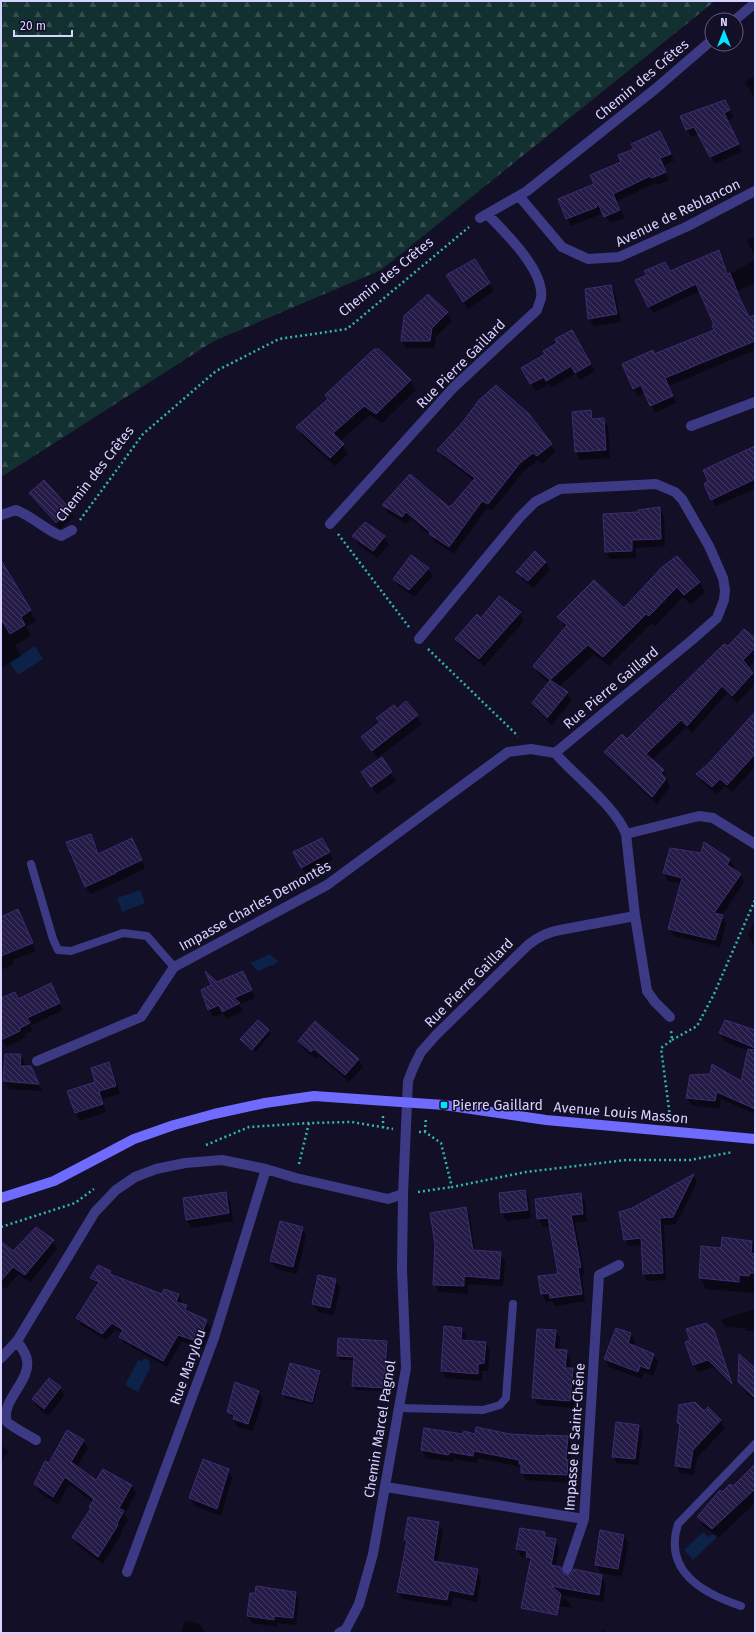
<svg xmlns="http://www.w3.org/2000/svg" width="756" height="1634" viewBox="0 0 756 1634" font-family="'Fira Sans',sans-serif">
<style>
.forest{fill:url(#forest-firs)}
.water{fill:#0c2248}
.shadow{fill:#0007}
.building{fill:url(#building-back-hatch);stroke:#3b2d73}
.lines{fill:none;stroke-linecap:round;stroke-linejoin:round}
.path{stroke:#2fb8b0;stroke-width:2.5;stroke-dasharray:2 3;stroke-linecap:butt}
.lane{stroke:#3d3a85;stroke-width:8}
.street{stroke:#3d3a85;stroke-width:10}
.secondary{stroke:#6f6bff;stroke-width:10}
.poi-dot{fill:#00e5ff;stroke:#130f26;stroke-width:1.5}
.labels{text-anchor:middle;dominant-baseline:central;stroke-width:3;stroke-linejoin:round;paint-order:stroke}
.street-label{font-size:14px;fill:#d9d4ff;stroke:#130f26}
.poi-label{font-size:14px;fill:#d9d4ff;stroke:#130f26;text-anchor:start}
</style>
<defs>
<pattern id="forest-firs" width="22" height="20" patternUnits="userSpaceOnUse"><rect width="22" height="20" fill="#12302f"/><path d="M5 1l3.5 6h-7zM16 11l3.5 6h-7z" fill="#344d4e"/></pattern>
<pattern id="building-back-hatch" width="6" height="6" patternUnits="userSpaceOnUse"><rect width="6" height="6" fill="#241b47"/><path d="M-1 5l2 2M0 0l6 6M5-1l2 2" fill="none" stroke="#433b63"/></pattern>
</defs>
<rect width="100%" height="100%" fill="#130f26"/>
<!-- forest -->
<path class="forest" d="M1,1H715L381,270L214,341L1,477Z"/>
<!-- water -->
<path class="water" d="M35,646L43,659L18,675L10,663Z
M140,890L145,903L122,912L117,898Z
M270,954L278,961L274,965C266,965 264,971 257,971L251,963Z
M146,1358L150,1362L149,1365L151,1366L138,1392L125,1385L138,1360L141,1361Z
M703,1532L708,1537L714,1533L718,1536L693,1560L684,1550Z"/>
<!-- shadow -->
<path class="shadow" d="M755,76V99L745,82Z
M729,108L733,118L728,120L742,151L715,164L699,134L691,137L681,117Z
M660,132L674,161L663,166L669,180L657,185L655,183L617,201L624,218L610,223L602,210L600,211L601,214L571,226L559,199L595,185L622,163L636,150Z
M755,237V257L747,240Z
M718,251L728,275L755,260V283L737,291L749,319L755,316V350L668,386L676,403L655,413L645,392L638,396L634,389L653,351L655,355L715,331L716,325L700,291L653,313L649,306L670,272Z
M474,260L494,291L468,309L447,276Z
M611,286L615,293L621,322L594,326L589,318Z
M447,313L452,321L436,336L434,348H406L402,341Z
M572,331L595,371L580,380L576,373L551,388L549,384L536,391L522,368L546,354Z
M379,350L410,381L416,390L382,423L370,415L340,441L348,454L335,466L303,437L298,428L328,400L326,396Z
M590,411L595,420L603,419L608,427L610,458L580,460L576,452Z
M551,444L555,452L542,464L538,460L524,471L492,511L487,508L454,554L435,542L432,537L411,519L406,524L388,513L383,505L450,508L474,481L443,457L438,450Z
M754,445H755V489L716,506L712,499L755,447Z
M44,481L70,511L74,517L60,529L34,500L31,494Z
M660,508L664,516L665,546L636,548V558L610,559L606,552Z
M365,523L384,537L389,545L377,558L358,544L353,536Z
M677,557L700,582L705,592L691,605L683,597L655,626L652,623L609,666L594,654L559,687L567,693L572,700L552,725L537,711L533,703L549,683L540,676L535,666L566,628L558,617L624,609Z
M545,562L550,570L533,588L522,579L517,572Z
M428,569L433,576L414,597L399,586L394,579Z
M11,579L36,621L26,627L31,636L15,645L21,656L1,668V585Z
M520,613L524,621L484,666L461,647L457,639L482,619Z
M755,640V660L748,668L755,678V684L737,703L727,693L692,733L686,727L652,760L663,770L670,787L657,804L610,760L606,753L627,741L728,648Z
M406,703L422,724L377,758L362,737L380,722L378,718L397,710Z
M755,717V767L732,792L725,786L717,794L702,782L697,774Z
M381,758L396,781L377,794L367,780Z
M91,835L99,854L132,839L145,868L120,881L90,894L85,886Z
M322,839L333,859L306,874L294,852Z
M729,859L734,867L732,870L740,874L744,882L722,916L726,924L720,947L674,936L669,929L682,884L668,881L664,873Z
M18,911L36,951L12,960L14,964L1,970V918Z
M755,920V947L748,935Z
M243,972L255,998L239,1004L243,1011L227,1019L223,1013L214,1017L209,1009L217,984Z
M54,992L63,1010L30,1026L33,1030L24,1035L26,1037L6,1047L1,1037V1000H18Z
M258,1021L271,1034L255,1052L242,1039Z
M755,1026V1054L724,1041L720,1033L753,1030Z
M299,1041L358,1059L363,1067L349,1082L319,1056L316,1059L303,1049Z
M6,1055H20L25,1063L24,1067L7,1081V1083L39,1085L42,1091L9,1089L4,1081Z
M108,1063L113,1071L120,1094L102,1099L106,1112L80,1121L76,1113L69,1091L97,1082Z
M755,1081V1114L721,1099L719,1109L691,1105L687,1098L742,1083Z
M694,1176L697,1182L676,1224L664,1225L666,1280L647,1281L644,1274L642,1245L629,1246L625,1239L632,1209Z
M525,1191L529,1199L531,1218L507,1221L502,1213L500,1194Z
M226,1193L230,1201L233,1221L191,1228L187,1220Z
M580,1194L585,1202L587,1221L575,1223L585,1275H582L585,1301L555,1306L552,1301L546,1302L542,1294L539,1277L559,1274L550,1226L543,1227L538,1219Z
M465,1208L470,1216L475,1251L500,1253L505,1261L503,1286L468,1284V1294L439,1292L434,1284Z
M302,1228L306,1236L297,1274L276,1269L271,1261Z
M723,1238L755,1242V1293L706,1289L700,1278L702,1247L722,1249Z
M53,1241L57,1249L30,1282L18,1274L6,1289L1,1285V1242L13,1253Z
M111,1272L114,1276L163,1295L165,1290L179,1295L182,1302V1305L186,1306L190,1313L206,1321L210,1327L203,1348L182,1341L167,1367L124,1343L120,1337L122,1333L116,1329L106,1340L81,1325L77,1318L98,1286L92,1278Z
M335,1280L340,1288L334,1315L318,1312L313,1304Z
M755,1309V1331H746L744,1328L725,1327L721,1320Z
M461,1328L466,1336L465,1342L486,1343L490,1351L488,1371H482V1381L446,1378L442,1371Z
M616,1329L631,1334L635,1341L633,1347L653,1354L658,1362L653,1376L644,1372L642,1379L609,1367L605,1359Z
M555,1331L560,1338L559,1351H566L571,1359L570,1369H572L577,1377L574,1408L538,1405L533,1398Z
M714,1332L732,1385L713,1367L698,1372L694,1365Z
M386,1342L388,1346L385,1391L355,1390L353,1386L354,1360H340L338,1356Z
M755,1365V1401L744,1390L739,1382Z
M319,1372L321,1375L313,1405L285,1398L283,1394Z
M60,1388L65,1395L48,1416L37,1407L33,1400Z
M258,1392L263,1399L253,1431L238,1427L228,1412Z
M708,1409L720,1421L725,1428L697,1458L694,1475L680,1473L676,1466L681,1426L678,1422L704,1413Z
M639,1426L643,1433L638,1465L616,1463L613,1456Z
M425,1429L464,1435L567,1437L572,1445L570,1466L571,1468V1483L526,1480L522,1472V1467L478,1458L477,1463L454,1459L453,1462L426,1458L422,1450Z
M83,1440L88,1448L77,1467L96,1481L104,1470L132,1486L136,1494L124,1514L128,1520L121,1531L122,1533L103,1564L77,1545L73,1537L91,1509L90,1507L93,1502L69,1484L58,1505L39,1492L35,1484L49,1465Z
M1,1444L8,1452L1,1461Z
M755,1466V1503L718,1538L703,1526L698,1517L722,1493L733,1487Z
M228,1470L232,1478L221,1516L195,1506L190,1498Z
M438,1523L443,1530L437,1563L477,1570L481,1578L477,1602L453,1597L451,1607L402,1599L398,1592L407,1543L405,1540Z
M521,1529L545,1533L548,1539L555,1540L559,1548L556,1567L560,1568L565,1576H601L606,1584L603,1602L560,1595L569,1602L573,1608L530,1602L531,1564L528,1558L521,1557L517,1549Z
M624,1536L628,1543L622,1577L601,1573L596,1565Z
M295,1593L299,1600L296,1625L277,1623V1627L252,1623L248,1616Z
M185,1621L200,1624L204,1631L208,1633H181Z
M603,1629L607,1633H600Z"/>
<!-- building -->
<path class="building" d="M725,100L730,110L724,113L739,144L710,157L694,127L686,130L680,116Z
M660,131L671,154L660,158L666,172L652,178L650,176L613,194L620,210L604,217L598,203L597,204V207L566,219L558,199L594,184L590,175L621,162L618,155L634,149L631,144Z
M719,250L727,274L730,273L740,299L749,317L755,315V341L665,378L673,396L650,406L641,385L633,389L622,364L653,350L654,354L714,330L712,326L714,325L696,284L648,307L635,280L647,275L644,271L665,262L670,271Z
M475,259L490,283L463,302L446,275Z
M611,285L617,314L588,319L585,289Z
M428,294L448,312L432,328L430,341H401L404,316Z
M572,330L591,364L575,373L571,366L546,381L544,377L530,384L521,368L545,354L543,351L557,343L555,339Z
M374,349H379L411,380L376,414L364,406L333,433L344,444L330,458L296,427L328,399L325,395Z
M496,385L529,414L552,444L537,456L533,453L520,463L488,504L482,501L449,547L429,534L430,532L406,512L402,517L382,505L410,474L449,507L453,504L475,478L437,450L462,423L479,400Z
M591,410L592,419L604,418L606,450L575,452L572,412Z
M755,446V479L711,500L704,484L708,481L703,470Z
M44,480L71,510L56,523L29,493Z
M660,507L661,539L632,540V551L605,552L603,514L638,512V510Z
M365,522L385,536L373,551L352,536Z
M535,551L546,562L528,581L516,572Z
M411,555L429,568L409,590L393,579Z
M677,556L700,582L684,595L677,587L649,616L646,614L603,657L588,645L550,680L533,666L567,625L557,617L594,580L624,608L662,567Z
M1,560L31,610L21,617L25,625L10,634L1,619Z
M499,596L521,612L479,659L455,639L477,614L481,618Z
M744,629L755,638V648L743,660L753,673L732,696L722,686L687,726L681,720L646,754L664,770L661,773L666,779L652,797L604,752L622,734L627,739L724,644L728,646Z
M550,680L568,692L547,718L532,703Z
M406,701L418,715L372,751L361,737L380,722L376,718L394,705L397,709Z
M755,712V754L727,785L720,779L712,787L696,774L707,765Z
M382,757L392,772L371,787L361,772Z
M91,834L98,854L132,838L142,860L116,872V873L85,887L66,842Z
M322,838L330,852L301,868L293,852Z
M704,842L730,859L727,865L741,874L714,913L723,915L715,940L668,929L682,878L663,873L670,848L701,853Z
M18,909L33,943L1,956V917Z
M205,971L217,982L243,971L252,990L234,998L240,1003L222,1012L219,1005L208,1010L201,990L211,985Z
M51,983L60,1003L27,1018L30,1023L20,1028V1031L1,1040V998L15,992L18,999Z
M258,1020L269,1030L252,1050L240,1039Z
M725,1020L755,1030V1048L719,1033Z
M315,1021L359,1059L345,1075L314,1049L311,1052L298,1041Z
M748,1049L755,1050V1109L717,1092L715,1101L686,1098L690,1075L710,1074L712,1064L741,1081Z
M5,1054H21L20,1066H31L39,1084L3,1081Z
M109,1062L116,1086L99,1091L103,1104L75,1113L67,1091L95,1082L91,1068Z
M694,1174L673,1217L660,1218L663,1273L643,1274L641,1238L624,1240L619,1212L632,1208Z
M525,1190L528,1210L501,1213L499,1193Z
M226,1192L229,1213L186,1220L183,1198Z
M581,1193L583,1214L571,1215L581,1267L578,1268L582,1294L550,1298L549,1293L541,1294L538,1276L558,1274L548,1218L537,1219L535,1199Z
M466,1207L473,1250L501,1252L499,1279L464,1276V1286L433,1285L435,1244L430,1213Z
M280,1221L303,1227L293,1267L270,1261Z
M36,1227L54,1240L25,1275L13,1267L1,1281V1241L13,1251Z
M722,1237L752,1241L751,1253L755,1254V1273H750L749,1276L739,1275V1282L699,1278L701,1246L721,1248Z
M98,1265L111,1271L110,1274L162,1294L164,1289L179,1294L176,1302L187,1305L185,1310L207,1320L199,1342L178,1335L163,1361L119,1337L123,1330L112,1323L102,1334L76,1318L99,1282L90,1278Z
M318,1275L336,1279L330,1308L312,1304Z
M706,1323L714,1330L732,1384L708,1360L693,1365L685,1342L690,1340L686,1329Z
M444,1326L462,1328L461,1340L486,1342L484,1363L478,1364V1374L441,1371Z
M616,1328L631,1333L628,1343L654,1354L649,1369L640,1366L638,1372L604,1359Z
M537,1329L556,1330L554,1349L567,1350L565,1368H573L570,1401L532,1398Z
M338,1338L387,1341L384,1388L352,1386L354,1357L337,1356Z
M739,1354L755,1368V1398L738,1382Z
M290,1363L320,1371L312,1402L282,1394Z
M49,1378L61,1387L44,1409L32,1399Z
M235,1382L259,1391L248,1424L233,1419L234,1415L227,1412Z
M695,1402L704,1411L708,1407L721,1420L693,1450L690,1468L675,1466L680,1425L677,1422L679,1405Z
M616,1422L639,1425L635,1459L612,1457Z
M476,1427L510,1434L546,1436V1435L568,1436L566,1459L568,1460L567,1475L521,1473V1464H519V1460L474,1451L473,1456L450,1452L448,1455L421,1450L424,1428L463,1434L464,1431L475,1434Z
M67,1430L84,1440L71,1462L96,1480L103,1469L132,1485L119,1508L124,1511L117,1523L118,1525L98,1557L72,1537L91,1508L89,1507L94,1499L65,1477L53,1497L34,1484L45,1461L49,1463Z
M203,1459L229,1469L217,1509L189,1498Z
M755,1464V1489L712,1529L697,1517L720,1490L722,1492L730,1484L733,1486Z
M408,1517L439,1522L433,1561L478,1569L473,1595L449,1590L447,1600L397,1592L407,1540H404Z
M520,1528L545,1532V1537L556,1539L551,1565L561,1567V1571L565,1575L571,1574L574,1569L602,1575L599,1595L551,1586L561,1594L557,1615L521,1608L531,1558L526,1557L527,1551L516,1549Z
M600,1530L624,1535L618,1569L595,1565Z
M256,1586L296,1592L293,1618L274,1616V1620L247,1616L250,1593H255Z"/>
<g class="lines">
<!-- path -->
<path class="path" d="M80,520L143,434L216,371L279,339L347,329L469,227
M338,534L409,627
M428,649L518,736
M672,1040L697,1026L714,994L755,900
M670,1117L661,1048L672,1040L671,1030
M383,1128V1114
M419,1132H425L441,1143L452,1187L526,1172L626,1160H690L733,1152
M425,1132L426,1117
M206,1145L249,1127L309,1123L352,1122L393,1129
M299,1164L309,1123
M418,1192L452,1187
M1,1227L75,1203L94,1189"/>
<!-- lane -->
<path class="lane" d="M31,864L53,939L58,950L71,951L123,933L147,936L174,967
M399,1408L483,1410L500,1405L506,1398L513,1304
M741,1606C702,1593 663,1571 678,1524L755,1444"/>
<!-- street -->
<path class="street" d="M735,20L755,3
M519,196L562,247L588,259L619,257L688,226L755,191
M480,218L527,191L654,90L712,40
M691,426L755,402
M1,515L16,510C32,516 44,529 61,536L72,530
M330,524L454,387L537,310C538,306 540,302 541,298C545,271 505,232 487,214
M626,834L699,816L713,818L755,844
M635,916L647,991L655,1002L670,1017
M37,1061L141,1017L174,967L327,885L508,752L531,749L555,753
M17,1341C21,1347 26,1353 27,1360C31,1381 0,1401 7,1422C15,1429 27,1434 36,1440
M1,1358L17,1341L95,1212L116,1190L135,1177L156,1169L185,1163L222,1160L266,1169L296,1178L388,1199L403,1194L408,1081L414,1066L421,1052L436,1035L528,945C538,937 547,932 560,930L635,916L626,834C616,807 575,776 555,753L692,640L717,618L724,600L725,590L723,578L709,546L682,499L675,492L656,484L560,489L535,502L520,517L419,639
M386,1487L584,1519L599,1275L619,1265
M567,1569L584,1519
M127,1572L214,1338L266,1169
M339,1633L346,1629L359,1604L373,1554L406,1368L402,1269L403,1194"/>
<!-- secondary -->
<path class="secondary" d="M1,1198L54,1181L134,1139L174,1125L214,1114L265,1103L314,1096L444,1105L546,1120L755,1139"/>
</g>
<!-- markers -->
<rect class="poi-dot" x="440" y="1101" width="8" height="8" rx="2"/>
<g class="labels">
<!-- street labels -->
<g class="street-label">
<text transform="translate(642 80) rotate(-40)">Chemin des Crêtes</text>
<text transform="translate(678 213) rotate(-26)">Avenue de Reblancon</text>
<text transform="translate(386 277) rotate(-39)">Chemin des Crêtes</text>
<text transform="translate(461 364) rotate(-45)">Rue Pierre Gaillard</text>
<text transform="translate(95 474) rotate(-52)">Chemin des Crêtes</text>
<text transform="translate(611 688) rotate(-40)">Rue Pierre Gaillard</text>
<text transform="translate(255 906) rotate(-29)">Impasse Charles Demontès</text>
<text transform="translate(469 983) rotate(-45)">Rue Pierre Gaillard</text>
<text transform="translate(621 1113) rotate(5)">Avenue Louis Masson</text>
<text transform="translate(188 1367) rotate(-70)">Rue Marylou</text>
<text transform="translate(380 1429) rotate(-81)">Chemin Marcel Pagnol</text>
<text transform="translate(575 1437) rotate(-86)">Impasse le Saint-Chêne</text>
</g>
<!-- poi labels -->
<g class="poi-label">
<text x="452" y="1105">Pierre Gaillard</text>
</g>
</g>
<!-- border -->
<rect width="756" height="1634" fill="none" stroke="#d9d4ff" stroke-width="4"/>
<!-- north arrow -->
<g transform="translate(724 32)"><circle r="19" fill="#130f26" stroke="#625e7d"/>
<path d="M0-3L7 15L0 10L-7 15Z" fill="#00e5ff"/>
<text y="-6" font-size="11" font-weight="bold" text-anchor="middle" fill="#d9d4ff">N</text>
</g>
<!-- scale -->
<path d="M14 30v6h58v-6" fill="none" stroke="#d9d4ff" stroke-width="2"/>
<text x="20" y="30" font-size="12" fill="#d9d4ff" stroke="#130f26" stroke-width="3" paint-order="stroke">20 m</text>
</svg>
